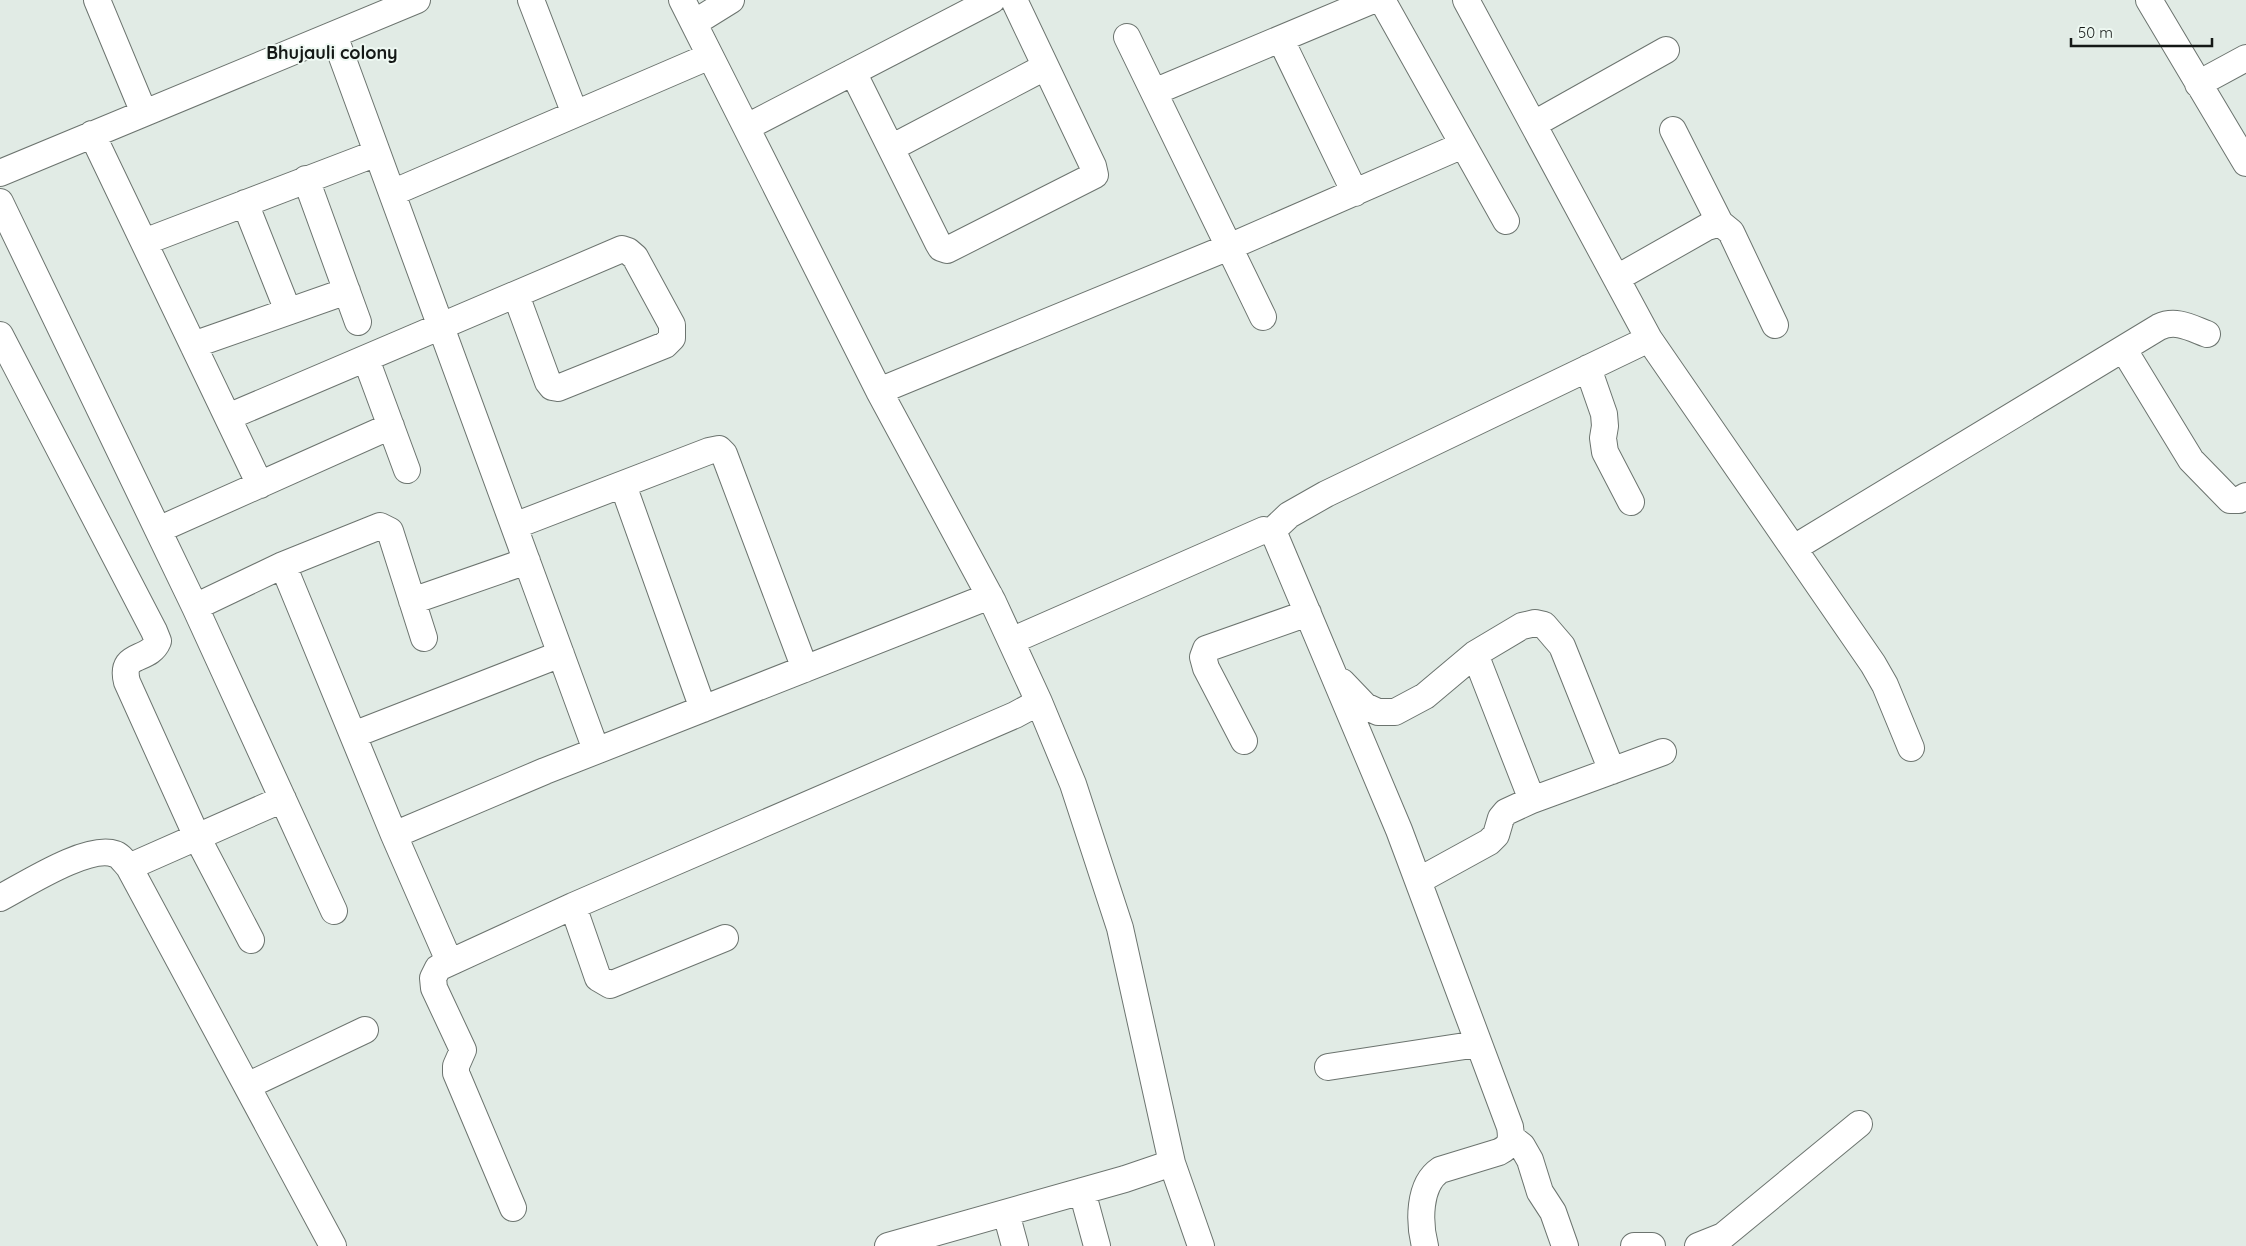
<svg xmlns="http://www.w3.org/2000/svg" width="2246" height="1246" viewBox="0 0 2246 1246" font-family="Quicksand,sans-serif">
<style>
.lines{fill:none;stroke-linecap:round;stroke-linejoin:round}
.minor-casing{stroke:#6c746f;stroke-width:28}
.minor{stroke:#fff;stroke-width:26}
.labels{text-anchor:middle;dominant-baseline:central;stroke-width:4;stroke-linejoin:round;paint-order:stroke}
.neighbourhood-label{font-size:18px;font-weight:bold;fill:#141816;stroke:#eef8f2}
</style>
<rect width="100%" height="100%" fill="#e1ebe5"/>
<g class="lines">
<!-- minor casing -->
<g class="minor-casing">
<path id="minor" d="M97,0L144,113
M531,0L575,114
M682,0L879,391L993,602L1039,702L1073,784L1120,928L1172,1163L1201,1246
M1382,0L1506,221
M1466,0L1649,339L1873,664L1885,685L1911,748
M2149,0L2246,163
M694,23L731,0
M334,35L596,750
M1127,37L1263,317
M1281,40L1355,193
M853,72L938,243L941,248L947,250L1095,175L1093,166L1014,0
M2198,84L2246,58
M1154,92L1373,0
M1534,124L1666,50
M747,127L992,0
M1673,130L1720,223
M92,134L260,485
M891,148L1045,67
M0,173L417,0
M306,179L358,322
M392,193L710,56
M0,202L195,607L334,911
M245,203L288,311
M144,242L377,153
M1617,278L1707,227L1720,223L1731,232L1775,325
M0,335L154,631L158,641C149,663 119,651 127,682L197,837L251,940
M193,345L347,291
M2124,350L2191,460L2230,500H2239L2246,496
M366,359L407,470
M1588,368L1604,414L1605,426L1603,438L1605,452L1631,502
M879,391L1229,247L1463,145
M228,417L622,249L628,251L635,257L672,325V338L665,345L558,388L552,387L548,382L516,295
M623,485L703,709
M514,526L709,451L719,449L724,454L805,669
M158,530L391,426
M1271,532L1289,515L1326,494L1649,339
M1794,548L2159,327C2176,319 2191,328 2207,334
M283,565L394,835L449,961
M412,601L527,561
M195,607L283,565L380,526L390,531L424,638
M1011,641L1264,530L1271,532L1276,538L1399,830L1510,1127C1512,1140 1511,1146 1499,1152L1440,1170C1418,1185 1419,1223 1425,1246
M1475,654L1532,800
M1342,682L1365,706L1378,712H1395L1425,696L1475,654L1522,626L1535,623L1544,625L1562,646L1612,771
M353,735L561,654
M1244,741L1206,668L1203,657L1206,649L1308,613
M394,835L545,771L990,596
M129,867L283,799
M1418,881L1489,842L1496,835L1501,818L1506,812L1532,800L1663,752
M0,898C25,885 88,844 115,854C120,855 125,863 129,867L333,1246
M573,906L598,978L610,985L725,938
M1328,1067L1478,1044
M247,1086L365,1030
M1512,1138L1522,1146L1530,1160L1540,1192L1553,1212L1565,1246
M1082,1191L1097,1246
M513,1208L456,1073V1066L463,1050L434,988L433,978L438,968L573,906L1015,715L1039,702
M1006,1213L1015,1246
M888,1246L1125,1179L1172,1163
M1634,1246H1652
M1698,1246L1723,1236L1859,1124"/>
</g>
<!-- minor -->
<use href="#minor" class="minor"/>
</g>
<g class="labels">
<!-- neighbourhood labels -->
<g class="neighbourhood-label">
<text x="332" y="52">Bhujauli colony</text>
</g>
</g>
<!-- scale -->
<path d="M2071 38v8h141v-8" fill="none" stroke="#141816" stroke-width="2.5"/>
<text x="2078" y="38" font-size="15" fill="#141816" stroke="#eef8f2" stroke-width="4" paint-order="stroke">50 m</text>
</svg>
